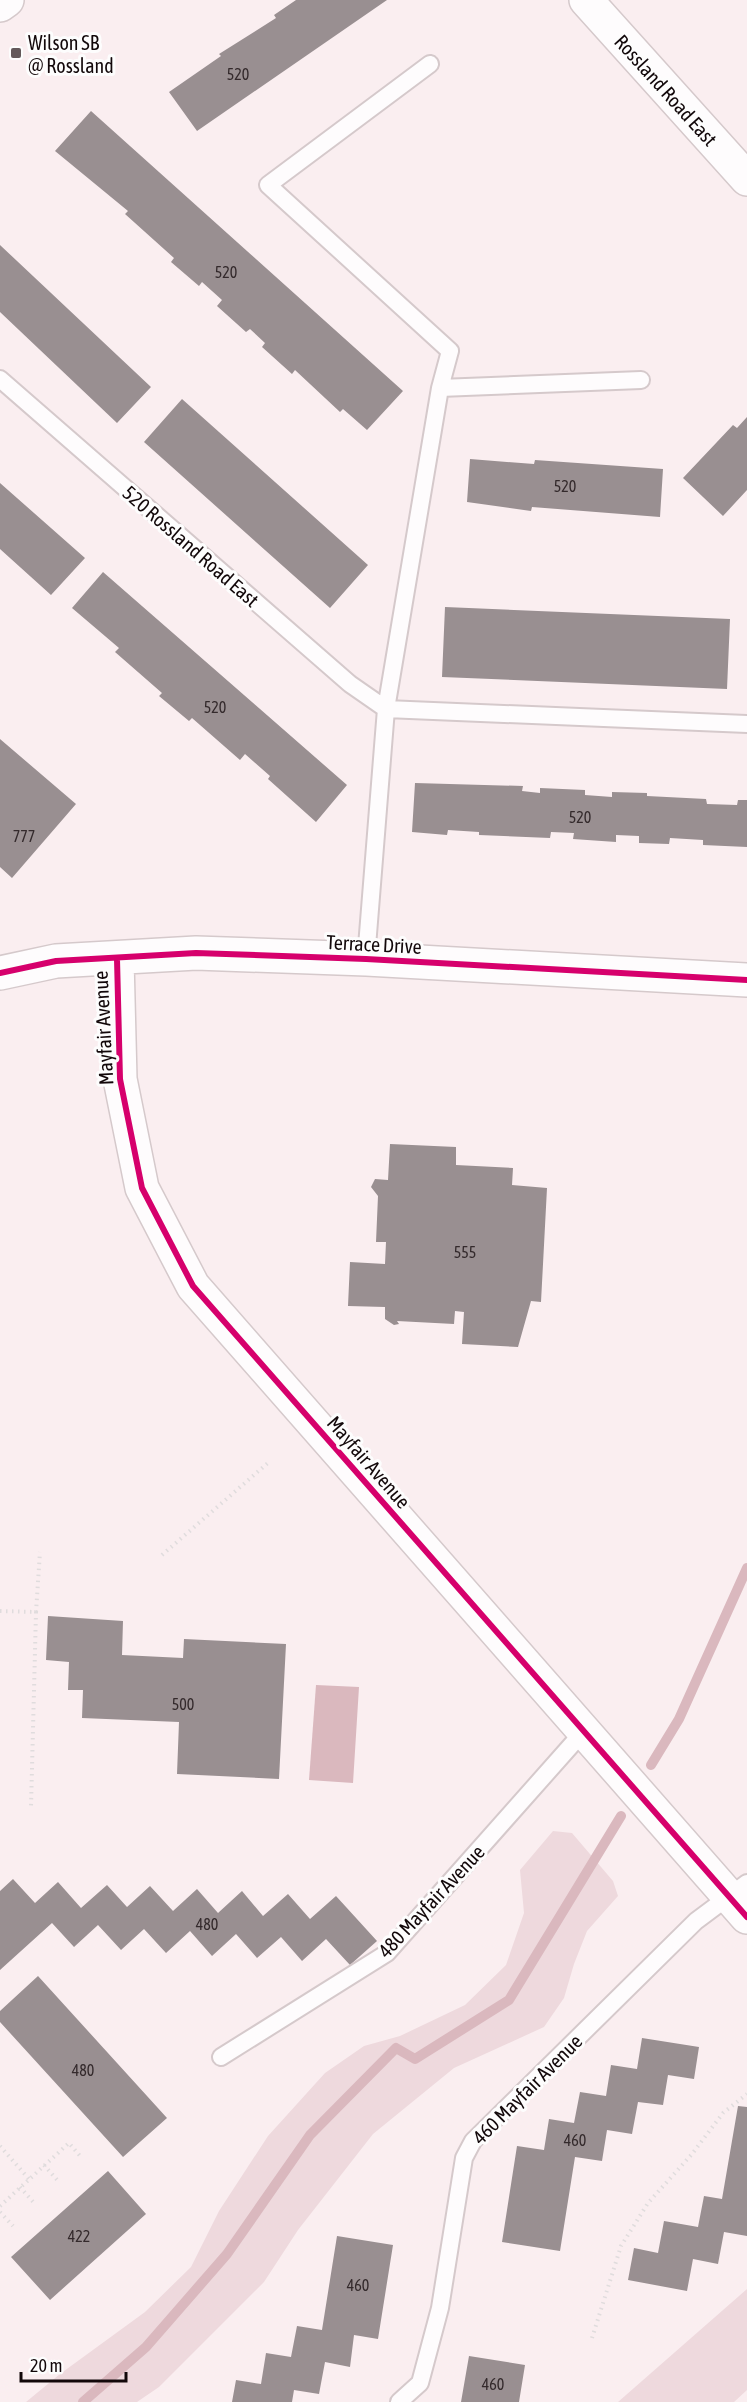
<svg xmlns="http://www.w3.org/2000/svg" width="747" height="2402" viewBox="0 0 747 2402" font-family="'Asap Condensed',sans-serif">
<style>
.green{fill:#eed9dd}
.water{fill:#dab8be}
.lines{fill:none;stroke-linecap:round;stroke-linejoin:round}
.stream{stroke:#dab8be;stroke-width:10}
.building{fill:#998f91}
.lane-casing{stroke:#d5c9cb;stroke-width:20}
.street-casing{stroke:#d5c9cb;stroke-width:36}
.secondary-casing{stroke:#d5c9cb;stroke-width:36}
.path{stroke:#e0dcdd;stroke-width:4;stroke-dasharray:1.5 4.5;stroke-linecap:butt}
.lane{stroke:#fefcfd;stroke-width:16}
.street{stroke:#fefcfd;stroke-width:33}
.secondary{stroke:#fefcfd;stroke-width:33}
.cycleway-casing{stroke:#fdfdfd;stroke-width:10}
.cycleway{stroke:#d6006c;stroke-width:6}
.poi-dot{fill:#63585a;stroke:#fdfdfd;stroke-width:2}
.labels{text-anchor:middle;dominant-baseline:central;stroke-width:6;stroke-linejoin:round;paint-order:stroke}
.number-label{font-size:16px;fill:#342a2c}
.poi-label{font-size:20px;fill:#12080a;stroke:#fdfdfd;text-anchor:start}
.street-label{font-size:20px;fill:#12080a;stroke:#fdfdfd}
</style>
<rect width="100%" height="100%" fill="#faeef0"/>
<!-- green -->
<path class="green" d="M553,1831L572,1833L613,1881L618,1896L587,1931L574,1964L564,1998L544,2027L454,2068L373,2134L298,2230L264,2282L159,2387L137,2402H26L60,2374L145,2312L191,2267L219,2211L268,2136L325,2073L364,2046L400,2036L465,2005L506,1965L524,1913L520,1870Z
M747,2289V2390L734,2402H618Z"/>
<!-- water -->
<path class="water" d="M316,1685L359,1687L353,1783L309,1780Z"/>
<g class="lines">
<!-- stream -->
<path class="stream" d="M651,1765L679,1719L747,1568
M83,2402L146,2347L227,2254L310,2135L396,2048L415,2059L509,2000L621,1816"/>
</g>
<!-- building -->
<path class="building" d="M296,0H387L197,131L169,92L221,56L219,54L276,18L274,15Z
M91,111L403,391L367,430L343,409L340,412L295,370L292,374L262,347L265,343L250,329L246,332L217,306L222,300L202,282L199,286L171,262L174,258L125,214L128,211L55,151Z
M0,245L151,387L117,423L0,312Z
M182,399L368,565L330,608L144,442Z
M747,417V490L723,516L683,478L733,425L737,428Z
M470,459L534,464L535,460L663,469L660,517L532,507L531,511L467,502Z
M0,483L85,558L51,595L0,549Z
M103,572L347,785L316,822L268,779L270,776L245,754L240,760L192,718L189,721L159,696L162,693L115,652L119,648L72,608Z
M445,607L730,619L727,689L442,677Z
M0,739L76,804L12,878L0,867Z
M415,783L523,786L522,791L540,793V788L585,790V795L612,797V792L647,793V796L706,799L707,804L737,805L738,800H747V847L703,845V840L670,838L669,844L639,843V836L616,835V842L573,839L574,833L551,832L550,838L479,835V832L448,830L447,835L412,832Z
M390,1144L456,1147V1165L513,1168L512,1185L547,1188L541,1302L531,1301L518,1347L462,1344L464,1312L455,1311L454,1324L397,1321L399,1324L394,1325L385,1319V1307L348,1306L350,1262L385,1264L386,1242H376L378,1196L371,1187L375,1179L388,1180Z
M48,1616L123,1621L122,1655L183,1658L184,1639L286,1644L279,1779L177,1774L179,1722L82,1718L83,1690H68L69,1662L46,1660Z
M13,1879L35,1903L58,1882L81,1908L107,1885L127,1907L150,1886L173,1911L197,1889L218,1913L242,1891L263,1916L288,1894L310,1919L336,1896L377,1941L350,1965L326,1939L302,1961L281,1937L257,1958L236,1934L212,1956L190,1931L166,1953L144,1929L121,1950L98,1925L74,1947L52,1923L0,1970V1891Z
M38,1976L167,2118L123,2157L0,2022V2011Z
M642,2038L699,2047L694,2079L668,2075L663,2105L638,2102L632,2134L607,2130L602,2161L575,2157L560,2251L502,2242L517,2146L544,2150L549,2119L574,2123L580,2092L606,2096L611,2065L637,2069Z
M738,2106L747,2107V2236L724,2232L718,2264L693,2259L687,2291L628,2280L634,2248L658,2253L664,2221L698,2227L704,2196L722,2199Z
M108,2171L146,2214L50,2300L11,2257Z
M337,2236L393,2245L378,2339L354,2335L350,2367L325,2362L319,2394L294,2390L292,2402H232L236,2380L261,2384L266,2353L291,2357L297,2326L322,2330Z
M469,2356L525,2365L519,2402H461Z"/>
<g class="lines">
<!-- lane casing -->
<g class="lane-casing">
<path id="lane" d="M430,64L268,185L450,351L440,388L641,380
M0,379L350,684L386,709L747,724
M366,959L386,709L440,388
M221,2057L387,1953L583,1732
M399,2402L420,2383L440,2308L464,2158L473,2141L696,1921L747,1883"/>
</g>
<!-- street casing -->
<g class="street-casing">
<path id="street" d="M117,959L120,1079L142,1188L193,1286L747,1917
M0,973L56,961L196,953L366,959L747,980"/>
</g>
<!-- secondary casing -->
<g class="secondary-casing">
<path id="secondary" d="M586,0L747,179
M0,5L7,0"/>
</g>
<!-- path -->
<path class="path" d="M162,1555L269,1462
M0,1611L36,1612L31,1807
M36,1612L40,1552
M0,2146L29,2179
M44,2165L59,2182
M20,2187L35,2204
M0,2206L69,2143L81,2157
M0,2212L13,2226
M592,2338L621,2246L648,2203L692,2154L723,2113L747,2094"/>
<!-- lane -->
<use href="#lane" class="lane"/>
<!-- street -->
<use href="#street" class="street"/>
<!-- secondary -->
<use href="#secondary" class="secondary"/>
<!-- cycleway casing -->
<g class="cycleway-casing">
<path id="cycleway" d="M117,959L120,1079L142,1188L193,1286L747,1917
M0,973L56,961L196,953L366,959L747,980"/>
</g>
<!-- cycleway -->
<use href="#cycleway" class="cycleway"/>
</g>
<!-- markers -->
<rect class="poi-dot" x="10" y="47" width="12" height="12" rx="3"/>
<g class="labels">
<!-- number labels -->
<g class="number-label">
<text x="238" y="74">520</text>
<text x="226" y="272">520</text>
<text x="565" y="486">520</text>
<text x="215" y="707">520</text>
<text x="580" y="817">520</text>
<text x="24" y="836">777</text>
<text x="465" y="1252">555</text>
<text x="183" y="1704">500</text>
<text x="207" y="1924">480</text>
<text x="83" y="2070">480</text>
<text x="575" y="2140">460</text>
<text x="79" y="2236">422</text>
<text x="358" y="2285">460</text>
<text x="493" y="2384">460</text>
</g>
<!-- poi labels -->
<g class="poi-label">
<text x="28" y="42">Wilson SB<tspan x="28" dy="23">@ Rossland</tspan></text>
</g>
<!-- street labels -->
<g class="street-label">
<text transform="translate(666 90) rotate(48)">Rossland Road East</text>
<text transform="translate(191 546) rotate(41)">520 Rossland Road East</text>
<text transform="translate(374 944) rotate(3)">Terrace Drive</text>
<text transform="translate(103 1028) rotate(-93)">Mayfair Avenue</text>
<text transform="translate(369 1462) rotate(49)">Mayfair Avenue</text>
<text transform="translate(431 1901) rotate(-47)">480 Mayfair Avenue</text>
<text transform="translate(527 2089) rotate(-45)">460 Mayfair Avenue</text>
</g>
</g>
<!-- scale -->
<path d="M21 2372v9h105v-9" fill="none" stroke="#12080a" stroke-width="3"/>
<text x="30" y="2372" font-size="18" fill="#12080a" stroke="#fdfdfd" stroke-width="4.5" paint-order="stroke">20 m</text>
</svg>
